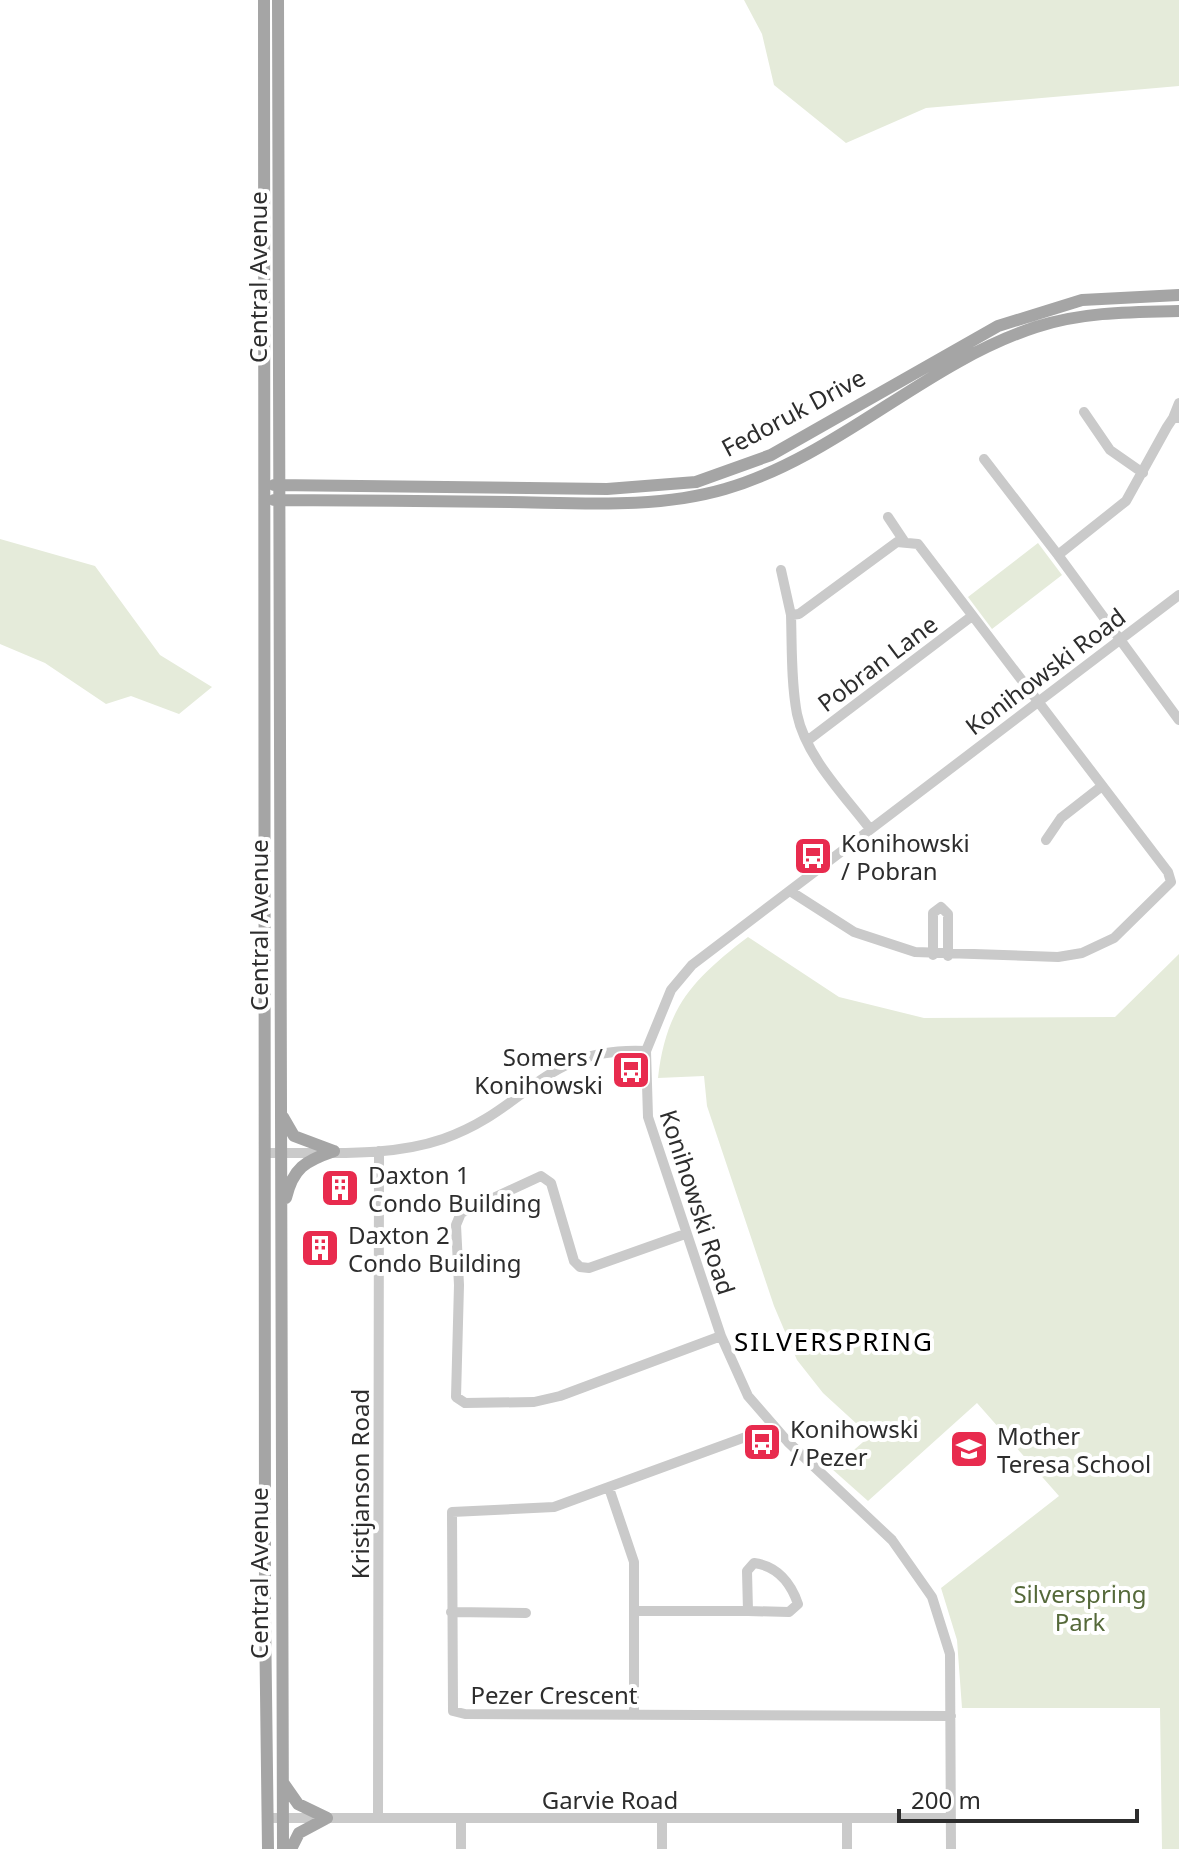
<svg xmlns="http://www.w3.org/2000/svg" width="1179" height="1849" viewBox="0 0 1179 1849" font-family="'Noto Sans',sans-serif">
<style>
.green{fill:#e5ebda}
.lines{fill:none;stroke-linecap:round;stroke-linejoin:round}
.minor{stroke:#cacaca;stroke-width:10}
.major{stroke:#a5a5a5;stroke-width:12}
.labels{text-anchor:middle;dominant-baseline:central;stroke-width:8;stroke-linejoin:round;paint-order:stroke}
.street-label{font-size:24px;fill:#2d2d2d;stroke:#fff}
.poi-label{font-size:24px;fill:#2d2d2d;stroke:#fff;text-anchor:start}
.park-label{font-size:24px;fill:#55693a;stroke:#fff}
.neighbourhood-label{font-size:26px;letter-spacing:2px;fill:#000;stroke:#fff}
</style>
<rect width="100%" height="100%" fill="#fff"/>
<!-- green -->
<path class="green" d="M744,0H1179V86L926,108L846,143L774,85L762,34Z
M0,539L95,566L160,655L212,687L179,714L131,696L106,704L45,663L0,644Z
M1038,543L1062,575L992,629L968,597Z
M748,937L839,997L924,1018L1115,1017L1179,954V1849H1162L1160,1708H962L957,1640L941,1588L1059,1496L977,1403L868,1501L832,1469L870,1436L823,1393L797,1360L774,1306L707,1106L704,1076L658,1078C666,1007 693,979 748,937Z"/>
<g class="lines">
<!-- minor -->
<path class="minor" d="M1084,412L1110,450L1143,473
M1173,418L1179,403
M1179,418H1173L1167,427L1126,501L1058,555L1179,720
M984,459L1058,555
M888,517L904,541
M781,570L791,615
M807,741L972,616
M1046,840L1061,818L1102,786
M790,891L854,932L915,952L1058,957L1082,953L1114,938L1171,882L1168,872L918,544L897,542L799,614L791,615C792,647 791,683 797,714C806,757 844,795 870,829
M933,955V913L941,907L948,914V956
M266,1153C323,1152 388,1158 443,1139C529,1109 543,1046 646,1051
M685,1234L589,1268L580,1267L574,1261L551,1183L541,1176L461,1213L456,1225L459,1285L456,1397L465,1403L534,1402L560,1396L721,1336
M773,1427L554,1507L452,1512L453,1711L465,1714L951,1716
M609,1488L634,1562V1714
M754,1563C777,1566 791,1583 798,1604L789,1612L748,1611L747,1571Z
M635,1611H748
M451,1612L526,1613
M268,1818H951
M378,1818L379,1151
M461,1818V1849
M662,1818V1849
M847,1849V1819
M951,1849L950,1654L932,1597L892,1540L788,1442L748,1396L721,1336L648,1117L646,1051L671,990L692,965L1179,595"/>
<!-- major -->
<path class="major" d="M264,0L265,1614L268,1849
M278,0L283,1849
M274,485L607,489L696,482L771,455L998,326L1082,300L1179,295
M274,500C352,500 431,501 509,502C581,503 656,509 725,489C838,456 925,363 1036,327C1082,312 1130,312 1179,311
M283,1117L294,1136L334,1151
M286,1198C293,1168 305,1161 334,1151
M284,1784L298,1804L327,1818
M291,1849L299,1833L327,1818"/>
</g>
<!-- icons -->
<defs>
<g id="bus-square" transform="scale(2)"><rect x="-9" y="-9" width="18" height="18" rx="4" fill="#e82b4e" stroke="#fff"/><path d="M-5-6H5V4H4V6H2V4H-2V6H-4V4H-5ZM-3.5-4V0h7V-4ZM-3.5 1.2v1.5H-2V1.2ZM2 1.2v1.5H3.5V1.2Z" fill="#fff"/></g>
<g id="building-square" transform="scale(2)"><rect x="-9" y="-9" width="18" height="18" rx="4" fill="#e82b4e" stroke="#fff"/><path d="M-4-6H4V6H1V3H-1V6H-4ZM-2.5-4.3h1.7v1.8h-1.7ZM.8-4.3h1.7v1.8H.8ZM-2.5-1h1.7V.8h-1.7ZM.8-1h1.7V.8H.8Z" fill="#fff"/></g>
<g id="school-square" transform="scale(2)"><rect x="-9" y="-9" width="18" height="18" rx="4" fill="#e82b4e" stroke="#fff"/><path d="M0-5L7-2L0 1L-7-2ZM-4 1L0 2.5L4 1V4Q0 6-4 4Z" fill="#fff"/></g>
</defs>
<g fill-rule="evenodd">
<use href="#bus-square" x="813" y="856"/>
<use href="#bus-square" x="631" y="1070"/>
<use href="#building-square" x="340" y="1188"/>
<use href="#building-square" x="320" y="1248"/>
<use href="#bus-square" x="762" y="1442"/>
<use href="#school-square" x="969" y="1449"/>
</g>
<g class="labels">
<!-- street labels -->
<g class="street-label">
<text transform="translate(257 277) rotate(-90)">Central Avenue</text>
<text transform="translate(793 412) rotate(-28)">Fedoruk Drive</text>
<text transform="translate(877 663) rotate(-37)">Pobran Lane</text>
<text transform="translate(1045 671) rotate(-37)">Konihowski Road</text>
<text transform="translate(258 925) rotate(-90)">Central Avenue</text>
<text transform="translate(698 1202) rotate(72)">Konihowski Road</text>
<text transform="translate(359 1484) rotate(-90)">Kristjanson Road</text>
<text transform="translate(258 1573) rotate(-90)">Central Avenue</text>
<text x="554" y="1694">Pezer Crescent</text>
<text x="610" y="1799">Garvie Road</text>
</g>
<!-- poi labels -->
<g class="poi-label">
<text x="841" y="842">Konihowski<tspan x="841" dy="28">/ Pobran</tspan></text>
<text x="603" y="1056" text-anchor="end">Somers /<tspan x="603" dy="28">Konihowski</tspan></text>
<text x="368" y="1174">Daxton 1<tspan x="368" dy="28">Condo Building</tspan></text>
<text x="348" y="1234">Daxton 2<tspan x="348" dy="28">Condo Building</tspan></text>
<text x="790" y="1428">Konihowski<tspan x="790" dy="28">/ Pezer</tspan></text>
<text x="997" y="1435">Mother<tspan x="997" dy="28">Teresa School</tspan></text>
</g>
<!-- park labels -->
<g class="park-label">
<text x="1080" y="1593">Silverspring<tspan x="1080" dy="28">Park</tspan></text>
</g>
<!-- neighbourhood labels -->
<g class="neighbourhood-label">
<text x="834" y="1341">SILVERSPRING</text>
</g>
</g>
<!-- scale -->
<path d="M899 1809v12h238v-12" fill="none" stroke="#2d2d2d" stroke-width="4"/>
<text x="911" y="1809" font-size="24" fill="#2d2d2d" stroke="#ffffff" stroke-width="6" paint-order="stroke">200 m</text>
</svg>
